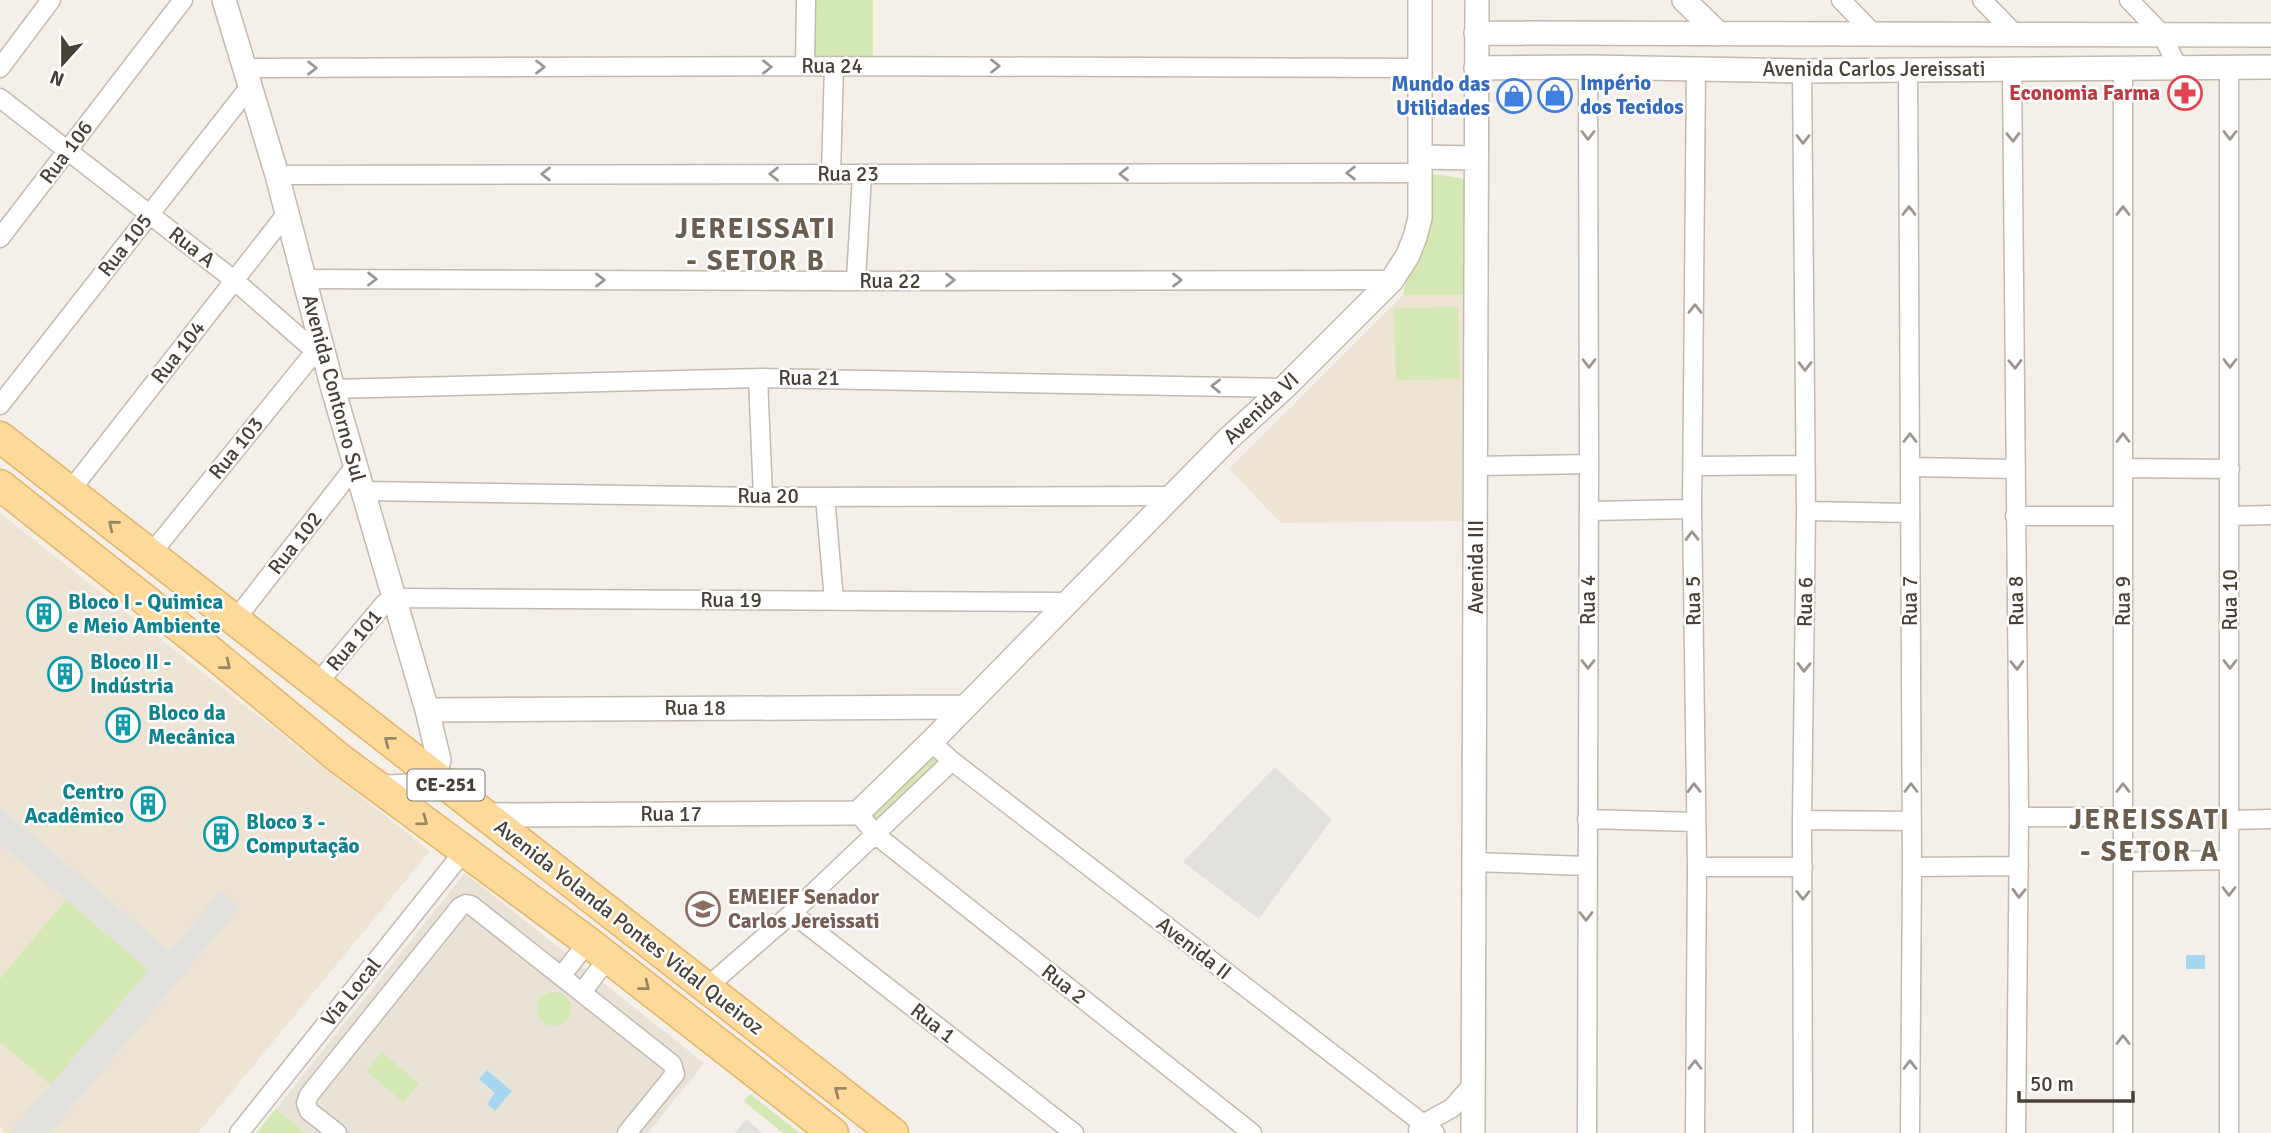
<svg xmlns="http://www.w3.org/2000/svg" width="2271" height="1133" viewBox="0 0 2271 1133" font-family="Signika,sans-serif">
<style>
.residential{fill:#e8e2d7}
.education{fill:#ede4d3}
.green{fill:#d4e8b3}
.parking{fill:#e3e1de}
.water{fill:#a7d7f0}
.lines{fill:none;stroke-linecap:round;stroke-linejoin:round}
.minor-casing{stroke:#c3baaf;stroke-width:21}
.tertiary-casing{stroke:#c3baaf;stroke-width:26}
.primary-casing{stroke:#e3b669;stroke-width:33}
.minor{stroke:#fff;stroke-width:18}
.tertiary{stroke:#fff;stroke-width:23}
.primary{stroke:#fdda9a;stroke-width:30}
.oneway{stroke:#9a9691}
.oneway2{stroke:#998664}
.labels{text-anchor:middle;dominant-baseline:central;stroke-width:5;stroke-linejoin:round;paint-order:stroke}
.shield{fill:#fff;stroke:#7f7a73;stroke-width:2}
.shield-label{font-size:19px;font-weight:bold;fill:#484137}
.street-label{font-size:21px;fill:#484137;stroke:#fff}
.shop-label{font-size:21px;font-weight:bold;fill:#366cbe;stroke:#fff;text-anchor:start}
.health-label{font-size:21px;font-weight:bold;fill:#be3a42;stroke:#fff;text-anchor:end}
.culture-label{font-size:21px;font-weight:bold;fill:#0d838f;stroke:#fff;text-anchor:start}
.education-label{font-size:21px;font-weight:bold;fill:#785e54;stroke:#fff;text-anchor:start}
.district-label{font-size:28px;font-weight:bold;letter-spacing:2px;fill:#6b5e4f;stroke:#fff}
</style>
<rect width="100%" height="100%" fill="#f4f0e9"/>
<!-- residential -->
<path class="residential" d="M465,873L704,1063L648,1133H306L276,1109Z"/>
<!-- education -->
<path class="education" d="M1403,295H1465L1462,521L1281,523L1229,469Z
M0,513L430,851L198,1133H6L0,1128Z"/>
<!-- green -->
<path class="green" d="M814,0H873V58L814,57Z
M1433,174L1461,178L1470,185L1469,295H1403L1430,178Z
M1458,307L1460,379L1396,380L1394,308Z
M928,750L944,765L875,825L866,812Z
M66,900L149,970L51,1085L0,1042V979Z
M537 1009a17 17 0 1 1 34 0a17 17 0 1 1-34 0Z
M382,1052L419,1084L403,1102L366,1071Z
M750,1094L800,1133H783L743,1101Z
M276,1109L306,1133H256Z"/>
<!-- parking -->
<path class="parking" d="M1275,767L1332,819L1259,919L1183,862Z
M0,808L170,951L221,891L240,907L50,1133H9L149,970L0,844Z
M746,1119L763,1133H735Z"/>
<!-- water -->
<path class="water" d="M2186,955H2205V969H2186Z
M487,1070L512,1091L495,1111L487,1104L495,1093L479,1079Z"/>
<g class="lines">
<!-- minor casing -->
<g class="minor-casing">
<path id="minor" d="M1841,0L1875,35
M1982,0L2016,35
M2129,0L2162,34L2178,68
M805,66L806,0
M0,68L51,0
M244,68L834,66L1420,68
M1908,69L1912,867L1910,1133
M2012,69L2019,817L2016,1133
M1802,71L1806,511L1802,820L1803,1133
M0,98L234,280L314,350
M831,174L834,66
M277,175L1419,173
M0,238L183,0
M304,279L836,281L1392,280
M856,280L862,175
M758,378L763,497
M333,389L758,378L1284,388
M0,405L251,85
M1477,466L1589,464
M1693,466L1805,465
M1910,467L2016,469
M2123,468L2230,469
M70,491L287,213
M363,491L763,497L1173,496
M825,497L834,600
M1589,511L1692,509
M1806,511L1909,513
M2015,516H2123
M2231,516L2271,515
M150,555L322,343
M235,620L356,465
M317,684L384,604L394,598L1068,602
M931,742L952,761L1435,1133
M858,813L876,835L1252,1133
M2019,817H2123
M1587,819L1695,822
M1802,820L1912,821
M2230,820L2271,819
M1474,862L1586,866
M2123,862L2229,860
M1697,867H1803
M1912,867L2019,866
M792,913L1074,1133
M562,975L588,942
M707,987L792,913L952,761
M583,991L608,958
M1418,1130L1423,1124L1452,1108L1473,1084
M239,1133L464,851
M337,1133L309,1111L306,1103L309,1095L460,907L466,904L471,905L672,1064L675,1074L627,1133
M1587,1133L1589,464L1588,67
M1695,1133L1697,867L1692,509L1696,70
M2123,1133V69
M2229,1133V67"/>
</g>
<!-- tertiary casing -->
<g class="tertiary-casing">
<path id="tertiary" d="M224,0L277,175L333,389L427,710L439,760L436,769L422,783L410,786L387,787L374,783
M1684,0L1719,34
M1476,33L2271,35
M1476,68L1588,67L1802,71L2271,67
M1420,157L1476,158
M427,710L964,707
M485,815L858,813L931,742L1227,440L1284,388L1392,280L1408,255L1415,237L1420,218V0
M1473,1133L1477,0"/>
</g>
<!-- primary casing -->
<g class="primary-casing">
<path id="primary" d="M0,437L893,1133
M0,485L211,652L340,759L588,942L833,1133"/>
</g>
<!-- minor -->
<use href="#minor" class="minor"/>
<!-- tertiary -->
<use href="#tertiary" class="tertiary"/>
<!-- primary -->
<use href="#primary" class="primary"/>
</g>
<!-- one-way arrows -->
<defs><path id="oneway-chevron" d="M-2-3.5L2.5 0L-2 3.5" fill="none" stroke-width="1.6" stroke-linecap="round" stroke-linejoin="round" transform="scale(1.75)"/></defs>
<g class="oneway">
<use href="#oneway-chevron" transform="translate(995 66)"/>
<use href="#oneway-chevron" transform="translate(540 67)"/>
<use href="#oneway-chevron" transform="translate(767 67)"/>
<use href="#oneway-chevron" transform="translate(312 68)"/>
<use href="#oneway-chevron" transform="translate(1588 135) rotate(90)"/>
<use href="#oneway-chevron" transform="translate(2230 135) rotate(90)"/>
<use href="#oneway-chevron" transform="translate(2013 137) rotate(89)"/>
<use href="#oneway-chevron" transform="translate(1803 139) rotate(90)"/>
<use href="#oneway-chevron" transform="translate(1351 173) rotate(180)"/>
<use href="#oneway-chevron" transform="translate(546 174) rotate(180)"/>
<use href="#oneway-chevron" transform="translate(774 174) rotate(180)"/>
<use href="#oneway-chevron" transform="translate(1124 174) rotate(180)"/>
<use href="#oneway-chevron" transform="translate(1909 211) rotate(-90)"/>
<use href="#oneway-chevron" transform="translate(2123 211) rotate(-90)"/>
<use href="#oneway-chevron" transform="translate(372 279)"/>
<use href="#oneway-chevron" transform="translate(600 280)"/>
<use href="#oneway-chevron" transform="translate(950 280)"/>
<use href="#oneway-chevron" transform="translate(1177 280)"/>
<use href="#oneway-chevron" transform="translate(1695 309) rotate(-90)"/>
<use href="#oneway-chevron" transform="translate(1589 363) rotate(90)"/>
<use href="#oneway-chevron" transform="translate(2230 363) rotate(90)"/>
<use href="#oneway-chevron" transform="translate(2015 364) rotate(89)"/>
<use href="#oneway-chevron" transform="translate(1805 366) rotate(90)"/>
<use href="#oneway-chevron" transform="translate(1216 386) rotate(-179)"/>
<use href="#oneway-chevron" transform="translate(1910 438) rotate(-90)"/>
<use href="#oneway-chevron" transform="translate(2123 438) rotate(-90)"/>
<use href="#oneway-chevron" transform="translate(1692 536) rotate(-91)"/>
<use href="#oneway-chevron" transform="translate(1588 664) rotate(90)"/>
<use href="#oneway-chevron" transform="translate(2230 664) rotate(90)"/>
<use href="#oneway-chevron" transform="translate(2017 665) rotate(89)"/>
<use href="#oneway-chevron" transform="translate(1804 667) rotate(91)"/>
<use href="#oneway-chevron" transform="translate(1694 788) rotate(-91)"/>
<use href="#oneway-chevron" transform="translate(1911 788) rotate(-90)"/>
<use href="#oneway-chevron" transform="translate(2123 788) rotate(-90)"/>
<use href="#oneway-chevron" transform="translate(2229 891) rotate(90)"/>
<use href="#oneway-chevron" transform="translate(2019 893) rotate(91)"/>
<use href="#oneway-chevron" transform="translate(1803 895) rotate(90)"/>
<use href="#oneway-chevron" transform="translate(1586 916) rotate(90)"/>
<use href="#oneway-chevron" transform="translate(2123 1040) rotate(-90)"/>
<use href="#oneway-chevron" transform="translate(1695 1065) rotate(-90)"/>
<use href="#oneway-chevron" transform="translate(1910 1065) rotate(-90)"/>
</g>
<g class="oneway2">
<use href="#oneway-chevron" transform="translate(113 525) rotate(-141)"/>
<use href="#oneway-chevron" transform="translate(226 665) rotate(39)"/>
<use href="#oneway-chevron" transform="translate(389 741) rotate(-142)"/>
<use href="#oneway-chevron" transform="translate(423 821) rotate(37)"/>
<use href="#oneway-chevron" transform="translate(645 986) rotate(38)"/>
<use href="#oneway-chevron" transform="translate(839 1091) rotate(-142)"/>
</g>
<!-- icons -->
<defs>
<g id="pharmacy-ring" transform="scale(1.75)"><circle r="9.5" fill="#fff" stroke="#e0444e" stroke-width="1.5"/><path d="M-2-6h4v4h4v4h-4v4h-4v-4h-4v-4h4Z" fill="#e0444e"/></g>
<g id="shop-ring" transform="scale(1.75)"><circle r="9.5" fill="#fff" stroke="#3f7fe0" stroke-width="1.5"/><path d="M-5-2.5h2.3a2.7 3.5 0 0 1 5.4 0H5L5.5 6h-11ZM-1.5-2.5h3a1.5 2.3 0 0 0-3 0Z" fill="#3f7fe0"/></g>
<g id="building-ring" transform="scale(1.75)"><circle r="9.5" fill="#fff" stroke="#0f9aa8" stroke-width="1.5"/><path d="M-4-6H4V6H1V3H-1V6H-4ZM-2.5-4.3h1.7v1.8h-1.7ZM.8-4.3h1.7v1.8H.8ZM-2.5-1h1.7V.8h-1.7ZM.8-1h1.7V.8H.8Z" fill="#0f9aa8"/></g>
<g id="school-ring" transform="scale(1.75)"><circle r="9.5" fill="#fff" stroke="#8d6e63" stroke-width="1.5"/><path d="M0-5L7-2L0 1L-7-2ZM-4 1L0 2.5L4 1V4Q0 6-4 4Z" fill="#8d6e63"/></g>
</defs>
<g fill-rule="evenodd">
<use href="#pharmacy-ring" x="2185" y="93"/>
<use href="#shop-ring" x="1555" y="95"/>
<use href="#shop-ring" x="1514" y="96"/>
<use href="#building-ring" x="44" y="614"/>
<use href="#building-ring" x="65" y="674"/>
<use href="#building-ring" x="123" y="725"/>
<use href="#building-ring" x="148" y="804"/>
<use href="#building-ring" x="221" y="834"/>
<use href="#school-ring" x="703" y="909"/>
</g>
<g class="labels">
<!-- shield labels -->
<rect class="shield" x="407.5" y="769.5" width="77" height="31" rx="5"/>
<g class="shield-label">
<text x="446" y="785">CE-251</text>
</g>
<!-- street labels -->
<g class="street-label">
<text x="832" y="66">Rua 24</text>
<text x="1874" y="69">Avenida Carlos Jereissati</text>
<text transform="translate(66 152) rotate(-53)">Rua 106</text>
<text x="848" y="174">Rua 23</text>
<text transform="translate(125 245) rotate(-52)">Rua 105</text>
<text transform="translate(192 247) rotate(38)">Rua A</text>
<text x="890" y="281">Rua 22</text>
<text transform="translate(178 352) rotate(-52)">Rua 104</text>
<text x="809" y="378">Rua 21</text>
<text transform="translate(334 388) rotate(75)">Avenida Contorno Sul</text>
<text transform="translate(1261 408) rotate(-43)">Avenida VI</text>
<text transform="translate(236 448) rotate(-51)">Rua 103</text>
<text x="768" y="496">Rua 20</text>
<text transform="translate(295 543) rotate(-52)">Rua 102</text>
<text transform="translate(1476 567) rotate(-90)">Avenida III</text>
<text x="731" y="600">Rua 19</text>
<text transform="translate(1588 600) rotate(-90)">Rua 4</text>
<text transform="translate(2230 600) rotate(-90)">Rua 10</text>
<text transform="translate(1693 601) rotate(-91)">Rua 5</text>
<text transform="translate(1910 601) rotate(-90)">Rua 7</text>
<text transform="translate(2016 601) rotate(-91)">Rua 8</text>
<text transform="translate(2123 601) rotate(-90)">Rua 9</text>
<text transform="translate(1805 602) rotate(-89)">Rua 6</text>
<text transform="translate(354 640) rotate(-50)">Rua 101</text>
<text x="695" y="708">Rua 18</text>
<text x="671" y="814">Rua 17</text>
<text transform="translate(629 927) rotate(38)">Avenida Yolanda Pontes Vidal Queiroz</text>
<text transform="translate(1194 948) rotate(38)">Avenida II</text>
<text transform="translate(1064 984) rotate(38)">Rua 2</text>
<text transform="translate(351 992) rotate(-51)">Via Local</text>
<text transform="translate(933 1023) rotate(38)">Rua 1</text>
</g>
<!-- shop labels -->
<g class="shop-label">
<text x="1580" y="83">Império<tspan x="1580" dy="24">dos Tecidos</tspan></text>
<text x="1490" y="84" text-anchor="end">Mundo das<tspan x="1490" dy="24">Utilidades</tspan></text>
</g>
<!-- health labels -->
<g class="health-label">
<text x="2160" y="93">Economia Farma</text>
</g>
<!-- culture labels -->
<g class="culture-label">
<text x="68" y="602">Bloco I - Quimica<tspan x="68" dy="24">e Meio Ambiente</tspan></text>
<text x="90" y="662">Bloco II -<tspan x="90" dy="24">Indústria</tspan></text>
<text x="148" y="713">Bloco da<tspan x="148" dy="24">Mecânica</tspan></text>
<text x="124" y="792" text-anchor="end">Centro<tspan x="124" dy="24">Acadêmico</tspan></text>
<text x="246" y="822">Bloco 3 -<tspan x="246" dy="24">Computação</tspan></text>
</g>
<!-- education labels -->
<g class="education-label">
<text x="728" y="897">EMEIEF Senador<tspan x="728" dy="24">Carlos Jereissati</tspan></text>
</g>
<!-- district labels -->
<g class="district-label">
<text x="756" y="229">JEREISSATI<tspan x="756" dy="32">- SETOR B</tspan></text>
<text x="2150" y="820">JEREISSATI<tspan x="2150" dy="32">- SETOR A</tspan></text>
</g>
</g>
<!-- north arrow -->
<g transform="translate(63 63) rotate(201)" stroke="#ffffff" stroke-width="5" paint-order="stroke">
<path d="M0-5L12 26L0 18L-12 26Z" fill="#484137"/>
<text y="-10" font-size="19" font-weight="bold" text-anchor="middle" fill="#484137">N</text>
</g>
<!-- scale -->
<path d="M2019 1091v10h114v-10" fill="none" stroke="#484137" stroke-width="3.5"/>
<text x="2030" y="1091" font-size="21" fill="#484137" stroke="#ffffff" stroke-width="5" paint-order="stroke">50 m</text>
</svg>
